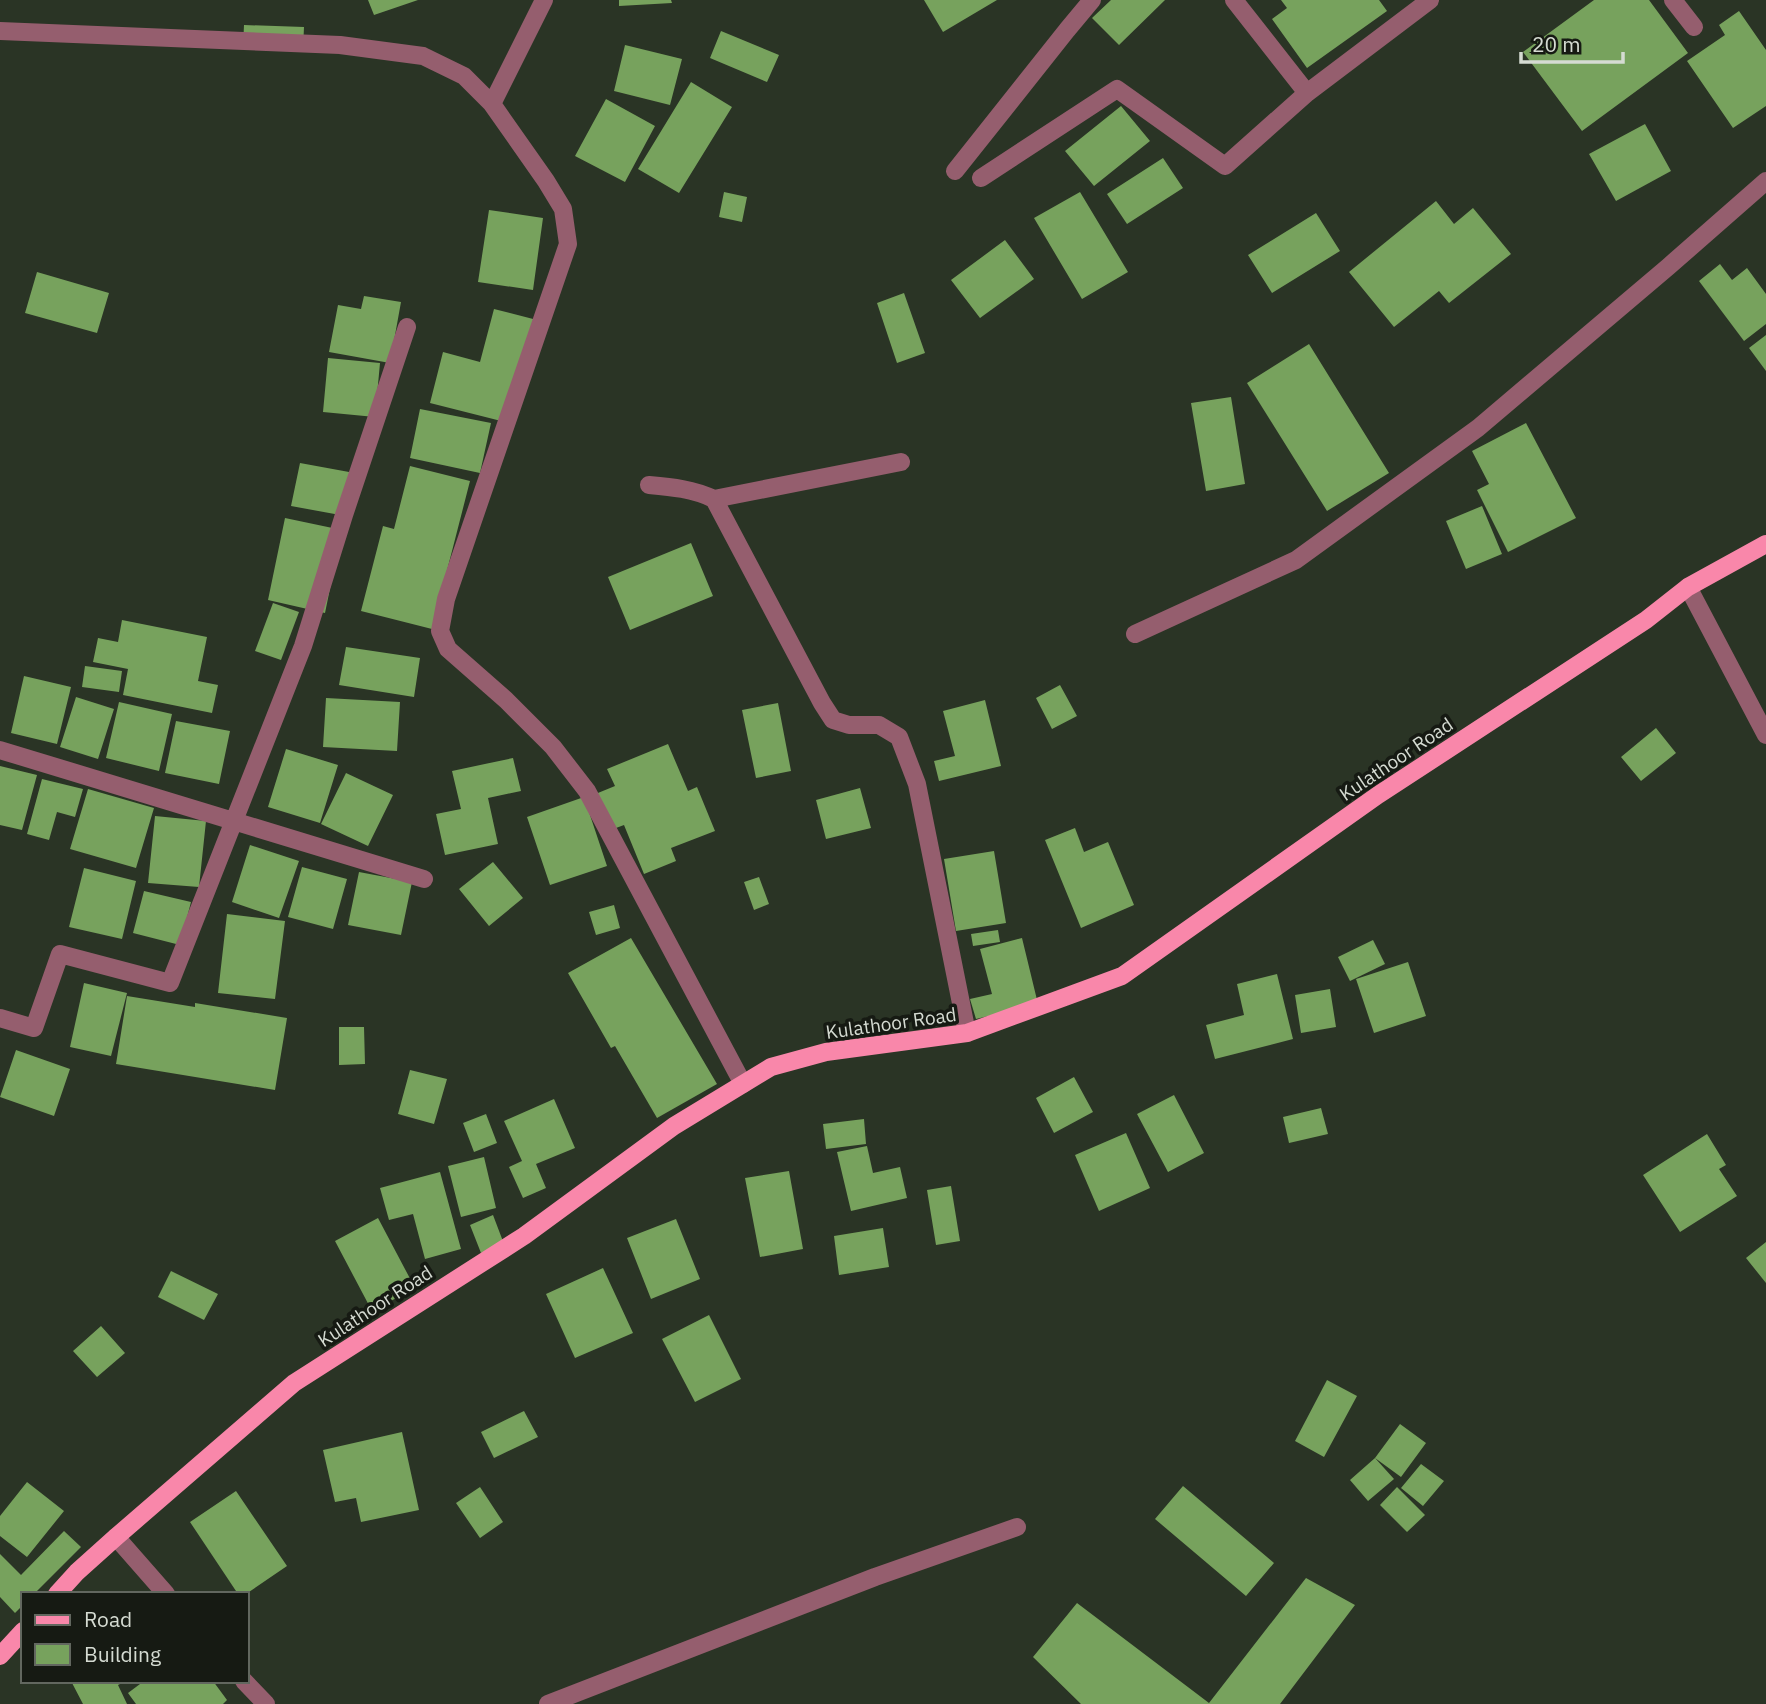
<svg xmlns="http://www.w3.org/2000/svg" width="1766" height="1704" viewBox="0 0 1766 1704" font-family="'IBM Plex Sans',sans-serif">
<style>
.building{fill:#77a25d}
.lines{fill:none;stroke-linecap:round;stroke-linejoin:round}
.minor{stroke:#955e6e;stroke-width:18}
.major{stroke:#f987aa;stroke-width:18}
.labels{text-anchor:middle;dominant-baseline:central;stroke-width:7;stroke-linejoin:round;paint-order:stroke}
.street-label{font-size:19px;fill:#d5dbd2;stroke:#161a13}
</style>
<rect width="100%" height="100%" fill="#2a3425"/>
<!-- building -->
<path class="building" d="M368,0H418L374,15Z
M619,0H671L672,3L619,6Z
M924,0H997L943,32Z
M1111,0H1165L1119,45L1092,18Z
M1281,0H1379L1387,11L1307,68L1272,19L1287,8Z
M1594,0H1649L1688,53L1582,131L1523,52Z
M1739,11L1766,50V106L1733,128L1687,61L1725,35L1719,25Z
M244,25L304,27L303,49L243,47Z
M721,31L779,55L767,82L710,58Z
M625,45L682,59L670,105L614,91Z
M691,82L732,107L679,193L638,169Z
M606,99L655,126L625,182L575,156Z
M1121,106L1150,141L1094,186L1065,151Z
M1645,124L1671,171L1616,201L1589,154Z
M1163,158L1183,188L1127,224L1107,194Z
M724,192L747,197L742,222L719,217Z
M1080,192L1128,272L1082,299L1034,218Z
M1436,201L1454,224L1473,208L1511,254L1449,303L1439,291L1394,327L1349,272Z
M489,210L543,218L533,290L478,282Z
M1316,213L1340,251L1272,293L1248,255Z
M1005,240L1034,279L980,318L951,280Z
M1720,264L1732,280L1747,268L1766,294V324L1744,341L1699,281Z
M37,272L109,293L97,333L25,313Z
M904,293L925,353L897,363L877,303Z
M364,296L401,302L390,363L329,352L338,305L361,309Z
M494,309L537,320L509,423L430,403L443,352L480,362Z
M1766,335V371L1749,348Z
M1309,344L1389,473L1327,511L1247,383Z
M328,358L380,363L375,417L323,412Z
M1231,397L1245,484L1206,491L1191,403Z
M420,409L491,423L480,473L410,458Z
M1526,423L1576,518L1508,552L1477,490L1489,484L1472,451Z
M300,463L360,474L351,517L291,506Z
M410,466L470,481L432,629L361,611L383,526L394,529Z
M1482,506L1502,554L1466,569L1446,521Z
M285,518L342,530L325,613L268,600Z
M691,543L713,596L630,630L608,577Z
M273,603L299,612L281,660L255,651Z
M122,620L207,637L198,681L218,685L212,713L123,695L128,669L93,662L98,638L118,642Z
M346,647L420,658L414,697L339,685Z
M85,666L122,671L119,692L82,687Z
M24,676L71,687L57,744L11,733Z
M1060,685L1077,716L1052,729L1036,698Z
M76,697L114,709L98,759L60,747Z
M326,698L400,702L397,751L323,747Z
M985,700L1001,766L939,781L934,761L955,756L943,711Z
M119,702L172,714L159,771L106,758Z
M778,703L791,771L756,778L742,710Z
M176,721L230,731L219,784L165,773Z
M1656,728L1676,753L1641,781L1621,757Z
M668,744L688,791L697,787L715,831L671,848L676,861L644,874L624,825L608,831L593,795L615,786L607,769Z
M286,749L338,765L320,823L268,807Z
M513,758L521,791L488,798L498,844L445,855L436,814L461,809L452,771Z
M0,766L37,775L22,830L0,825Z
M346,773L393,795L368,846L321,824Z
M42,779L83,789L75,817L57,812L49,840L27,834Z
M860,788L871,828L826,839L816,800Z
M88,789L154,808L136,868L70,849Z
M584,797L607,866L550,885L527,817Z
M155,816L206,821L199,887L148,883Z
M1075,828L1084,852L1108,842L1134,905L1081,928L1045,840Z
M250,845L299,861L279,918L232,902Z
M994,851L1006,923L956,931L944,859Z
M493,862L523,898L489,926L459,889Z
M302,867L347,879L333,929L288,917Z
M84,868L136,881L122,939L69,927Z
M359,872L412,882L401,935L348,925Z
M759,877L769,904L754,910L744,882Z
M144,891L191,902L180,945L133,933Z
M614,905L620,928L596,935L589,912Z
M227,914L285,921L275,999L218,993Z
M998,930L1000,942L973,946L971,934Z
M631,938L717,1084L657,1118L615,1046L611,1048L568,973Z
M1022,938L1038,1004L976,1019L970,999L992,994L980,949Z
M1373,940L1385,964L1350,981L1338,957Z
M1408,962L1426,1016L1374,1033L1356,979Z
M1277,974L1293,1039L1215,1059L1206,1025L1244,1015L1237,984Z
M84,983L127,993L111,1056L70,1047Z
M1330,989L1336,1027L1301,1033L1295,995Z
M127,996L195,1007V1003L287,1018L275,1090L116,1064Z
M339,1027H364L365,1064L339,1065Z
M16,1050L70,1069L54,1116L0,1097Z
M410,1070L447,1079L434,1124L398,1114Z
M1074,1077L1093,1112L1054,1133L1036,1098Z
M1174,1095L1204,1153L1168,1172L1137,1114Z
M554,1099L575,1148L536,1164L546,1188L523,1198L509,1167L522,1161L504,1121Z
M1321,1108L1328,1134L1289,1143L1283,1117Z
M486,1114L497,1143L474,1152L463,1123Z
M864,1119L866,1144L826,1149L823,1124Z
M1126,1133L1150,1188L1099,1211L1075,1155Z
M1707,1134L1726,1165L1719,1169L1737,1196L1680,1232L1643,1175Z
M867,1146L873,1173L900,1167L907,1198L851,1211L837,1152Z
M484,1157L496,1208L461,1217L448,1166Z
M789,1171L803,1249L760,1257L745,1178Z
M440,1172L461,1249L425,1259L413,1214L389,1220L380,1188Z
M951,1186L960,1241L936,1245L927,1190Z
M493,1215L504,1244L481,1253L470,1225Z
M378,1218L415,1288L372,1311L335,1241Z
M676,1219L700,1279L651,1299L627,1238Z
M883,1228L889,1267L839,1275L834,1236Z
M1766,1242V1283L1746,1258Z
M603,1268L633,1333L575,1358L546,1294Z
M171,1271L218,1294L204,1320L158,1297Z
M709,1315L741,1379L695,1402L662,1339Z
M101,1326L125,1353L97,1377L73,1351Z
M1327,1380L1357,1396L1324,1457L1295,1441Z
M524,1411L538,1437L494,1458L481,1432Z
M1400,1424L1426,1443L1401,1477L1375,1458Z
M402,1432L419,1510L361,1522L356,1498L335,1502L323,1450Z
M1375,1458L1394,1479L1368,1501L1350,1480Z
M1421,1464L1444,1481L1423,1506L1401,1488Z
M27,1482L64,1511L27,1557L0,1536V1516Z
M1183,1486L1274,1563L1246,1596L1155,1519Z
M480,1487L503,1522L480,1538L456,1503Z
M1397,1487L1425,1515L1407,1532L1380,1505Z
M236,1491L287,1566L246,1594H238L190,1522Z
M64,1531L81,1547L34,1594H23V1605L15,1613L0,1597V1554L21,1575Z
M1306,1578L1355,1605L1280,1704H1081L1033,1657L1077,1603L1209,1703Z
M71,1681H126L118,1685L127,1704H83Z
M144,1681H213L227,1700L223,1704H136L128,1693Z"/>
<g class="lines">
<!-- minor -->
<path class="minor" d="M1234,0L1307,93L1430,0
M1673,0L1694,27
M0,31L340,45L423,56L464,76L492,104L546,181L563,209L568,244L446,599L440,631L448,649L506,700L553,747L587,791L743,1084
M492,104L544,0
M955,171L1067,30L1092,0
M981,178L1117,89L1225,166L1307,93
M649,485C672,487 693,489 714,499L822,703L833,720L849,725H879L899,737L917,784L967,1033
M714,499L901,462
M1688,587L1766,735
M1135,634L1296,560L1478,428L1668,267L1766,181
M0,750L424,879
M0,1018L34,1028L60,954L170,983L303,646L344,515L407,327
M116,1537L166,1594
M244,1681L266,1704
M548,1704L875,1577L1017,1527"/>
<!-- major -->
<path class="major" d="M57,1594L77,1572L116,1537L294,1383L524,1236L674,1126L771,1067L826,1052L967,1033L1122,976L1378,795L1646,620L1688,587L1766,544
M0,1656L23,1631"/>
</g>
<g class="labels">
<!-- street labels -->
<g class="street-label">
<text transform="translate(1396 759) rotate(-34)">Kulathoor Road</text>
<text transform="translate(891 1023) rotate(-8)">Kulathoor Road</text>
<text transform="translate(375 1306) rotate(-33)">Kulathoor Road</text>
</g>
</g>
<!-- legend -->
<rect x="21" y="1592" width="228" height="91" fill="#161a13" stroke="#62675f" stroke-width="2"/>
<rect x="35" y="1615" width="35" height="10" fill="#f987aa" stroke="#62675f" stroke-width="2"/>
<text x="84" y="1627" font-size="21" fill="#d5dbd2">Road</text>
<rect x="35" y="1644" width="35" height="21" fill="#77a25d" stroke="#62675f" stroke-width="2"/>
<text x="84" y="1662" font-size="21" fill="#d5dbd2">Building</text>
<!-- scale -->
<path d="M1521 52v10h102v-10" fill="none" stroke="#d5dbd2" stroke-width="3.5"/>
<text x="1532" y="52" font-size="21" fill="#d5dbd2" stroke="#161a13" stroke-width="5" paint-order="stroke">20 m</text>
</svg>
